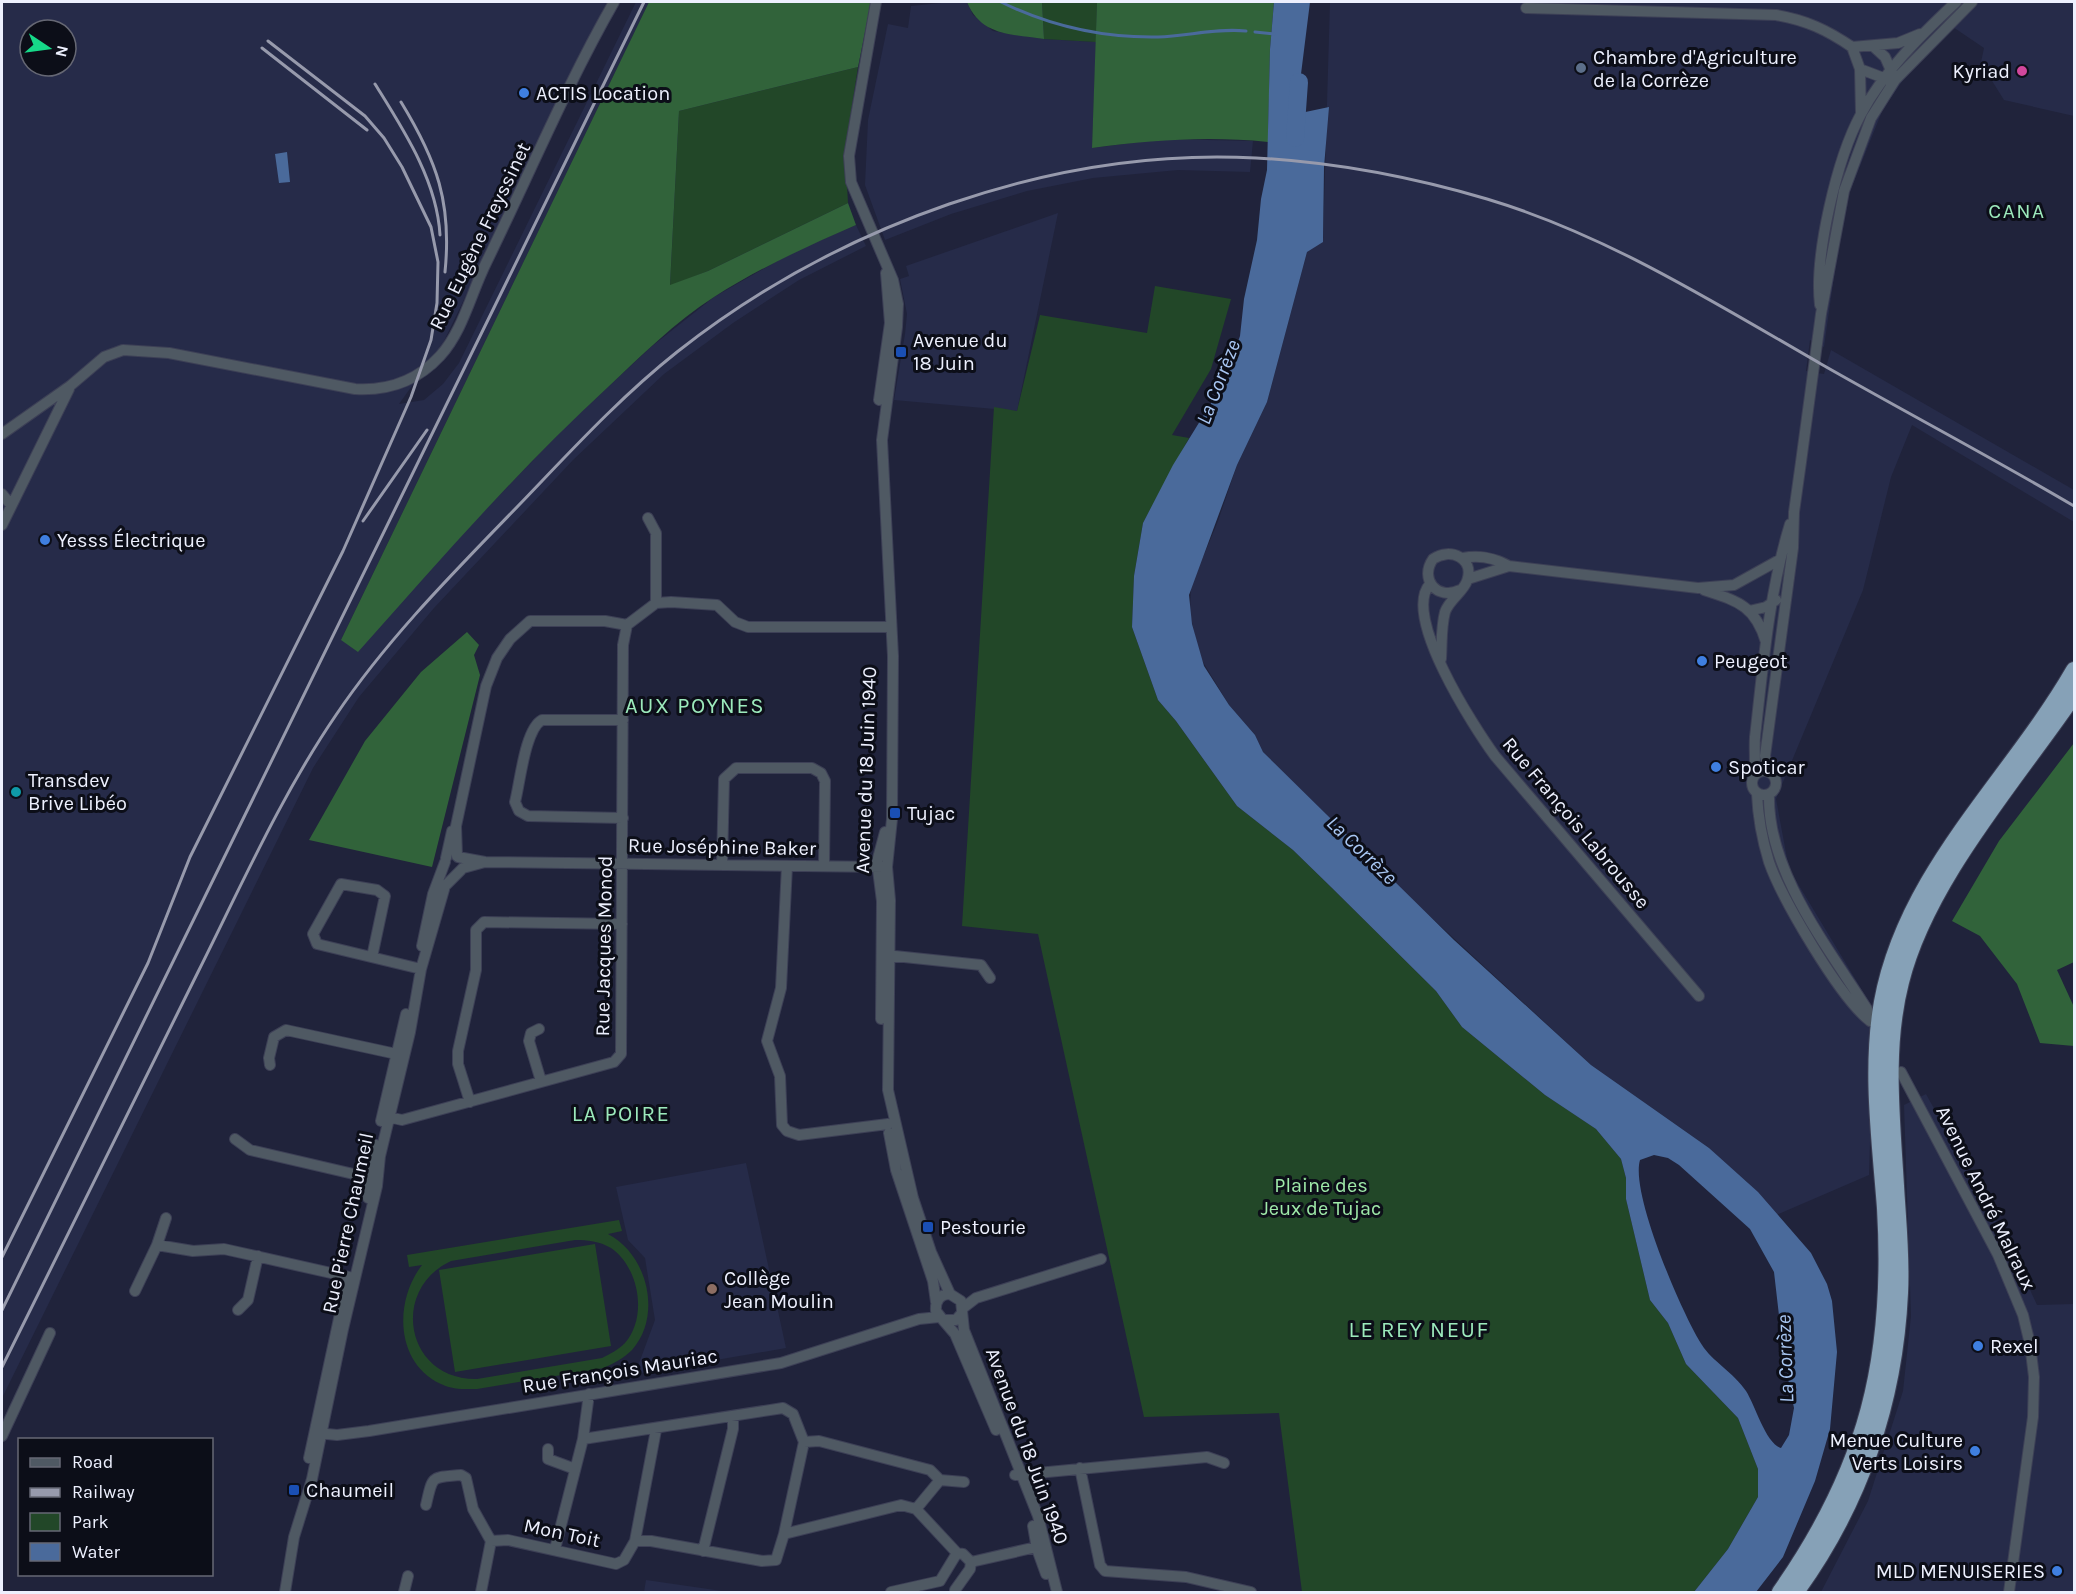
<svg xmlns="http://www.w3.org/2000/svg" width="2076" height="1594" viewBox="0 0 2076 1594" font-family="Karla,sans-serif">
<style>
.built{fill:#262b49;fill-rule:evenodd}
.green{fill:#224728;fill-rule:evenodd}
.forest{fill:#31633a}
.water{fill:#4a6a9b;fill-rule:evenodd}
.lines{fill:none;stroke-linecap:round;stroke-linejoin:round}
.stream{stroke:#4a6a9b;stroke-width:3}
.river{stroke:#4a6a9b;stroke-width:18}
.minor-casing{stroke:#3d4056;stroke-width:12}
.highway-casing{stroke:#3d4056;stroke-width:18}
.minor{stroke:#4f5963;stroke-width:10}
.highway{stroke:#86a1b7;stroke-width:16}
.rail{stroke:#979aac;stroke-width:3}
.service-dot{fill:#5c6f8a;stroke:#0c0e18;stroke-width:2}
.hotel-dot{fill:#d1479c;stroke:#0c0e18;stroke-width:2}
.shop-dot{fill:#3f7fe0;stroke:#0c0e18;stroke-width:2}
.transit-dot{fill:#1a4fb4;stroke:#0c0e18;stroke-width:2}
.culture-dot{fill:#0f9aa8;stroke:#0c0e18;stroke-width:2}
.education-dot{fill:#8d6e63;stroke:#0c0e18;stroke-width:2}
.labels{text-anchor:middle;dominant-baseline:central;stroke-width:6;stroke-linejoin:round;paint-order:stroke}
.poi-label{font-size:20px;fill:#edf0fe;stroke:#0c0e18;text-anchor:start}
.street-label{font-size:20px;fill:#edf0fe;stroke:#0c0e18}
.park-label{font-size:20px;fill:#9feaa9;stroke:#0c0e18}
.neighbourhood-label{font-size:21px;letter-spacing:1.5px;fill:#9ceabc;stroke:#0c0e18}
.water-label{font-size:21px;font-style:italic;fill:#a8c6f2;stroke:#0c0e18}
.quarter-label{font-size:22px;letter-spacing:1.5px;fill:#9ceabc;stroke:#0c0e18}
</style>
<rect width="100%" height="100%" fill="#20233b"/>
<!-- built -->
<path class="built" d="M2,2H607L444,341L399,404L424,400L443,384L459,363L636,2H649L341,640L484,511L565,427L651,347L714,297L793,252L856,225L866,246L799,280L733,323L664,374L573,460L434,608L359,697L313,768L2,1398ZM30,30H66V66H30Z
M951,2H967L973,15L993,31L1044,39L1096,42L1092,148L1163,139L1253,141L1250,172L1178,170L1093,178L1027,191L951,214L885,240L865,185L868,120L888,24L908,28L911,6Z
M1330,2H2074V116L2004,100L1989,76L1979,72L1984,48L1953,27L1905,77L1883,109L1844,206L1824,347L1810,340L1806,371L1824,374L1831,350L2074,490V522L1912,425L1891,477L1863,590L1776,799L1789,869L1874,1010L1869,1175L1776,1215L1746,1181L1733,1172L1709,1148L1591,1065L1394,883L1263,752L1255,735L1229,705L1200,657L1190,614L1191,586L1218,521L1237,465L1267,402L1307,252L1323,238Z
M1058,213L1017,411L894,400L905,334L907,314L900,279L909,276L906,266Z
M1926,1094L2009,1244L2037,1305L2074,1304V1592H1821L1868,1501L1903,1391L1911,1316L1904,1105Z
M746,1163L786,1348L635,1374L655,1320L645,1258L628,1240L616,1187Z
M646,1580L729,1592H644Z"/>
<!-- green -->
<path class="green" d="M1042,2H1097L1096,42L1044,39Z
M858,67L845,151L848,203L708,271L670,286L679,111Z
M1155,286L1231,299L1211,369L1172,435L1189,438L1143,523L1134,576L1132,627L1158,700L1176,721L1237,806L1293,850L1331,887L1436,991L1462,1027L1545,1095L1596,1129L1621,1159L1626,1178V1199L1650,1300L1668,1323L1686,1364L1738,1418L1758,1469V1497L1728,1549L1694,1592H1302L1279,1413L1144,1417L1038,934L962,926L994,407L1017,411L1040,315L1147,333Z
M619,1220L622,1231L608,1234C647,1254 663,1315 632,1350C624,1358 614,1363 604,1368L477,1389C465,1389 453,1390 441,1384C395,1363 394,1301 422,1265L409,1267L407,1255ZM575,1240C588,1240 599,1241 611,1248C639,1267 648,1317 625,1343C618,1350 610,1354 602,1358L477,1379C405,1380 390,1289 451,1261Z
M595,1244L611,1346L455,1372L439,1270Z"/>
<!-- forest -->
<path class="forest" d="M649,2H871L858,67L679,111L670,285L708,271L848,203L856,225C808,246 759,268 714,297C675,322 641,356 607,388C518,470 439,561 358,652L341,640Z
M967,2H1042L1044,39C1011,34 981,36 967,2Z
M1097,2H1274L1270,49L1268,142C1208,136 1152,140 1092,148Z
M467,632L479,645L474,655L480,675L432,867L309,840L365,741L421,672Z
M2074,743V962L2057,970L2074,1007V1046L2040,1043L2017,984L1980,936L1952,921L1999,841Z"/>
<!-- water -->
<path class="water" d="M1274,2H1310L1296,114L1329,107L1324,167L1323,238V242L1307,252L1267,402L1237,465L1189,595L1192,624L1204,666L1229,705L1255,735L1263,752L1454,940L1591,1065L1709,1148L1758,1192L1811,1253L1827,1284L1832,1301L1837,1352L1830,1429L1815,1481L1783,1557L1756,1592H1694L1728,1549L1758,1497V1469L1738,1418L1686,1364L1668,1323L1650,1300L1626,1199V1178L1621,1159L1596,1129L1545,1095L1462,1027L1436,991L1331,887L1293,850L1237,806L1176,721L1158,700L1132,627L1134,576L1143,523L1173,465L1224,382L1240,336L1244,299L1257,240L1261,199L1267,170L1270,49ZM1654,1155L1668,1158L1679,1165L1750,1229L1774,1272L1784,1359L1794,1408L1789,1435L1781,1448C1766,1444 1755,1405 1746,1391C1734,1373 1712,1361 1702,1345C1682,1314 1630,1193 1640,1160Z
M287,152L290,182L279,183L275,154Z"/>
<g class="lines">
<!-- stream -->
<path class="stream" d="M1001,2C1050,26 1104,38 1158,37C1188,36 1216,28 1246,31
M1255,32L1274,34"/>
<!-- river -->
<path class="river" d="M1295,138L1299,82"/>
<!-- minor casing -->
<g class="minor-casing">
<path id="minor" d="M876,2L849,156L851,182L893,280L898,304L897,327L882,440L893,656L892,819L887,867L890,900L888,1090L913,1198L931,1252L950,1294
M1526,8L1776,15C1806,20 1827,30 1852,47
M1873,46L1885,57L1893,75
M1860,69L1889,80
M1861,114L1860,69L1852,47L1898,43L1920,34
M1820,305C1814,256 1837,158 1861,114C1884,71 1921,35 1956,2
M879,400L890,323L886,273
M2,434L70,386L104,357L123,350L169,353L355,389C388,391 417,381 440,356C463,331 471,293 486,263C528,177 567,84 614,2
M2,494L11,505
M648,518L656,533V603
M2,525L69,389
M1463,558C1478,555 1495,558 1509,566
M1468,579L1509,566L1698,588L1734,585L1779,560
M1430,584C1401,615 1474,727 1495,756L1699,996
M1704,590C1737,601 1755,605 1766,642
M1749,611L1766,607L1776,600
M1441,659C1442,643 1441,627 1445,612C1449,600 1463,592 1467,581C1475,558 1450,547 1433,559C1419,579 1437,601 1460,590
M623,720H542C525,729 520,783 515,802L519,811L528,816L623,818
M1752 783a12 12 0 1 1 24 0a12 12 0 1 1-24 0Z
M1769,772L1765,756L1793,548L1794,512L1801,462L1821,314L1844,191L1871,118L1895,80L1972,2
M1754,774C1756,762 1754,750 1755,737C1763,666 1769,592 1790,524
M1757,794C1758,818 1762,839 1769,862C1782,899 1840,998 1870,1021
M1769,794C1767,871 1827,946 1867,1009L1870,1021
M457,856L456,826L486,686L497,658L510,639L530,621H605L627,625L656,603L671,602L717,605L735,622L748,627H891
M458,857L485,862L884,867
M446,858L452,831
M722,865L724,779L736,768H812L821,773L825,781L824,866
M787,866L781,988L767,1041L780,1076L782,1125L787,1131L799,1135L888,1124
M422,946L433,894L445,862
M885,955L981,965L990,978
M372,957L385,896L377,890L341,884L313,934L317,944L421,969
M881,1019L882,901L877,862L885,832
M539,1029L531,1033L529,1041L541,1081
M270,1065L269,1058L274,1037L286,1030L401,1055
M1901,1072L1998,1255L2023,1315L2030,1344L2034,1377L2033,1417L2009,1592
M470,1102L458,1064V1051L476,970V930L484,922L622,924
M384,1116L402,1120L614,1062L621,1054L623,645L627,625
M381,1121L406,1014
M889,1133L896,1170L933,1281L936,1302
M235,1139L250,1150L375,1179
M368,1198L376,1145
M157,1245L166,1218
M135,1291L157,1245L193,1251L224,1249L349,1277
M963,1308L976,1298L1101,1259
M238,1310L248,1300L258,1256
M962,1313L956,1320H943L936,1311C935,1301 940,1294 950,1294L961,1301L964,1330L1038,1516L1057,1592
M943,1320L955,1334L996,1430
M317,1433L337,1435L369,1431L781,1363L919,1319L939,1317
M2,1436L50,1333
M583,1439L783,1408L793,1414L804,1442L784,1534
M804,1442L819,1441L930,1470L940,1480L964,1482
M548,1449V1459L575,1469
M309,1458L346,1286
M1080,1468L1100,1565L1105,1571L1186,1577L1251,1592
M1015,1475L1207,1457L1224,1463
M426,1505C433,1474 431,1478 461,1475L466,1478L473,1509L491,1541
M916,1509L940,1480
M1033,1526L1037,1549L1046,1574
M635,1541L656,1430
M555,1549L583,1439L589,1394
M703,1551L733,1429V1417
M971,1562L1041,1546
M940,1581L957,1553
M955,1590L970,1569L971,1562
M285,1592L294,1537L312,1479L343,1329L377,1186L380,1156L410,1032L421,969L445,886L463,868L485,862
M404,1592L408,1576
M481,1592L491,1541L508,1540L616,1564L624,1560L635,1541H651L762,1561L776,1560L784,1534L901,1505L916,1509L957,1553L963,1554L971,1562
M891,1592L940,1581"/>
</g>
<!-- highway casing -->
<g class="highway-casing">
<path id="highway" d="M1780,1592C1867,1468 1894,1359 1885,1208C1880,1141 1870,1070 1882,1002C1906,871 2010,781 2074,670
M1796,1592C1860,1504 1895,1402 1900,1293C1902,1257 1898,1221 1896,1186C1892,1118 1884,1048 1901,982C1926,881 2016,780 2074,695"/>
</g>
<!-- minor -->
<use href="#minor" class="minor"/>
<!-- highway -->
<use href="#highway" class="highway"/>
<!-- rail -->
<path class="rail" d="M262,48L367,130
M375,84C403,129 437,180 440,235
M401,102C437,161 452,203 445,272
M363,521L427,430
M2,1257L148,963L190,857L343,551L411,397L431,340L437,303L438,262L431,227L402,167L384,138L365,116L268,41
M2,1310L644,2
M2,1367C67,1235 133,1103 199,970C242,884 282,794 336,715C388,638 454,572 518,506C569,453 619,398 677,352C836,227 1051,147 1256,158C1334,162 1412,177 1487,199C1607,235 1713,302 1821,364C1905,412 1991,457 2074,506"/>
</g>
<!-- markers -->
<circle class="service-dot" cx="1581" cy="68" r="6"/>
<circle class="hotel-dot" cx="2022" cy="71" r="6"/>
<g class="shop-dot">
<circle cx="524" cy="93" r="6"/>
<circle cx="45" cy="540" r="6"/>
<circle cx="1702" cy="661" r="6"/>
<circle cx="1716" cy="767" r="6"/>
<circle cx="1978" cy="1346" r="6"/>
<circle cx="1975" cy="1451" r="6"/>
<circle cx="2057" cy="1571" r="6"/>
</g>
<g class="transit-dot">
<rect x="895" y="346" width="12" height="12" rx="3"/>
<rect x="889" y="807" width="12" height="12" rx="3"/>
<rect x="922" y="1221" width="12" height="12" rx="3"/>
<rect x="288" y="1484" width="12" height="12" rx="3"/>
</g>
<circle class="culture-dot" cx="16" cy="792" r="6"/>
<circle class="education-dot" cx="712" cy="1289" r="6"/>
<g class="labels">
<!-- poi labels -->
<g class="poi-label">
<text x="1593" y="57">Chambre d'Agriculture<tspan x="1593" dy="23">de la Corrèze</tspan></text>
<text x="2010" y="71" text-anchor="end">Kyriad</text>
<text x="536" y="93">ACTIS Location</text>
<text x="913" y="340">Avenue du<tspan x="913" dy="23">18 Juin</tspan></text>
<text x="57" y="540">Yesss Électrique</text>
<text x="1714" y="661">Peugeot</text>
<text x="1728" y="767">Spoticar</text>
<text x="28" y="780">Transdev<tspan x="28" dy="23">Brive Libéo</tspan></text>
<text x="907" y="813">Tujac</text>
<text x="940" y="1227">Pestourie</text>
<text x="724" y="1278">Collège<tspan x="724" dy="23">Jean Moulin</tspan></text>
<text x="1990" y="1346">Rexel</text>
<text x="1963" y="1440" text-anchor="end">Menue Culture<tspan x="1963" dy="23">Verts Loisirs</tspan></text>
<text x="306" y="1490">Chaumeil</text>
<text x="2045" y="1571" text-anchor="end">MLD MENUISERIES</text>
</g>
<!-- street labels -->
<g class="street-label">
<text transform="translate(480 236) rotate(-64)">Rue Eugène Freyssinet</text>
<text transform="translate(866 770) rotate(-88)">Avenue du 18 Juin 1940</text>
<text transform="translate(1576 823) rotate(50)">Rue François Labrousse</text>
<text transform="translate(722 847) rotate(1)">Rue Joséphine Baker</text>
<text transform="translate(604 946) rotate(-89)">Rue Jacques Monod</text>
<text transform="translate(1986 1198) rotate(64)">Avenue André Malraux</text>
<text transform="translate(348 1223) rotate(-78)">Rue Pierre Chaumeil</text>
<text transform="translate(620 1371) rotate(-9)">Rue François Mauriac</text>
<text transform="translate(1027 1446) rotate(70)">Avenue du 18 Juin 1940</text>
<text transform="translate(562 1533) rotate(12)">Mon Toit</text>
</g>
<!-- park labels -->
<g class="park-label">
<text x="1321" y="1185">Plaine des<tspan x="1321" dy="23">Jeux de Tujac</tspan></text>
</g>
<!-- neighbourhood labels -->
<g class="neighbourhood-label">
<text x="2017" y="211">CANA</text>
</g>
<!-- water labels -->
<g class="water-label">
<text transform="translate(1218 382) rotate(-69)">La Corrèze</text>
<text transform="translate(1362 850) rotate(44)">La Corrèze</text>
<text transform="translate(1785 1359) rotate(-92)">La Corrèze</text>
</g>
<!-- quarter labels -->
<g class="quarter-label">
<text x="695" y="706">AUX POYNES</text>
<text x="621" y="1114">LA POIRE</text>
<text x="1419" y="1330">LE REY NEUF</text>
</g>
</g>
<!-- border -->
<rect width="2076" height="1594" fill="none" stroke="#edf0fe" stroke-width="6"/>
<!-- legend -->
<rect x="18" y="1438" width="195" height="138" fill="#0c0e18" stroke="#666874" stroke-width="1.5"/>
<rect x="30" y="1458" width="30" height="9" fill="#4f5963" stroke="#666874" stroke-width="1.5"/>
<text x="72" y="1468" font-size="18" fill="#edf0fe">Road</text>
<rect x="30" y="1488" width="30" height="9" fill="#979aac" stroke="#666874" stroke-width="1.5"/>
<text x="72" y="1498" font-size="18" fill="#edf0fe">Railway</text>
<rect x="30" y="1513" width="30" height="18" fill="#224728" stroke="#666874" stroke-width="1.5"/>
<text x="72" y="1528" font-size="18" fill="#edf0fe">Park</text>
<rect x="30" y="1543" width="30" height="18" fill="#4a6a9b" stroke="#666874" stroke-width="1.5"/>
<text x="72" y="1558" font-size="18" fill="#edf0fe">Water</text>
<!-- north arrow -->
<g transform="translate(48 48) rotate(103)"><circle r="28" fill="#0c0e18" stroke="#666874" stroke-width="1.5"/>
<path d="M0-4.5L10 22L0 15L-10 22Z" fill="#16d989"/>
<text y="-9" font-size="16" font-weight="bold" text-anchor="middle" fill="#edf0fe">N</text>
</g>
</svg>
